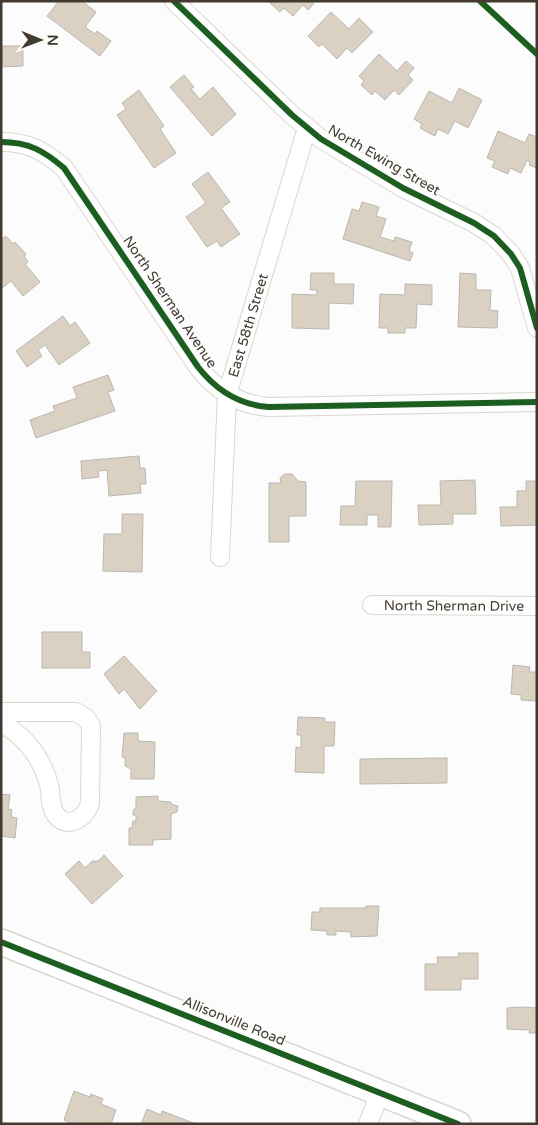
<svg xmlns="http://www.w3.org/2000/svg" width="538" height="1125" viewBox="0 0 538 1125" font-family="'Varela Round',sans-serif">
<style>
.building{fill:#dbd1c2;stroke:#bab7b1}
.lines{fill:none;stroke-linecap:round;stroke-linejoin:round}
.street-casing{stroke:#dad7d1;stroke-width:20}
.secondary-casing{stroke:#dad7d1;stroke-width:28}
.street{stroke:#fefffe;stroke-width:18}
.secondary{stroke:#fefffe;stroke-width:25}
.cycleway-casing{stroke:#fbfcfb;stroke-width:9}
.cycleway{stroke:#1b5e20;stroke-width:6}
.labels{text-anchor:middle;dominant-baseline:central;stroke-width:4;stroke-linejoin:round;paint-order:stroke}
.street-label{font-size:14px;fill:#433b30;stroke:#fbfcfb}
</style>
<rect width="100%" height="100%" fill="#fbfcfb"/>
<!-- building -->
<path class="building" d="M59,1H82L96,12L85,27L95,34L97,31L111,41L100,56L47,16Z
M316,1L308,10L303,5L293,16L284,8L280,12L269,2Z
M331,12L349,29L359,18L373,32L352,53L347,48L337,59L322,44L319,47L308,36Z
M1,46H23V66L1,67Z
M379,54L397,71L406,61L414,68L408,75L413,80L399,95L394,90L385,100L375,91L372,95L361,85L364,81L359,76Z
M184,75L194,87L191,89L200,99L213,87L236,114L212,136L170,87Z
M459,88L482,100L468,128L455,121L448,134L438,129L435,136L420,128L422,124L414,119L429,91L452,103Z
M139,90L164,126L160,129L176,153L154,168L117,115L126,109L122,103Z
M498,131L525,143L529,134L537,137V168L529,165L530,162L527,160L521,173L510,168L508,174L492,167L495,161L487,158Z
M208,172L230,202L221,208L240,234L221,247L217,241L207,247L186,217L206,203L192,184Z
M362,202L379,207L376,216L386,219L380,237L394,241L395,237L412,242L409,251L413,253L410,261L343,239L352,209L359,211Z
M6,236L13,244L15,242L26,254L24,256L28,262L25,264L40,282L23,296L11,281L1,289V240Z
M311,273H334V284H354L353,304L329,303V329L292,328V294L317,295V290H310Z
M460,273L476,274V290H491L490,310L498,311L497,328L458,327Z
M405,284L432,285V305L417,304L416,328H405V333H388V328H379L380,294L405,295Z
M63,316L70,326L75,322L90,343L59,365L45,345L38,350L42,356L27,367L16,351Z
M108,375L114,390L108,392L115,411L36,438L30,420L55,411L53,406L77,398L73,387Z
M139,456L140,468H145L146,484H140L141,493L109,496L107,470L98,471L99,477L82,479L81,461Z
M285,474H292L298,481L306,482V516H289V542H269V483H281L280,478Z
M475,480L476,514H453V524L419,525L418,505H441L440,481Z
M356,481H392L391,527H378V515H367V525H340L341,506H355Z
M526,481H537V525L501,526L500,507H517V491H526Z
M122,514H143L142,572L103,571L104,534H122Z
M42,632H82V652H90V668H42Z
M124,656L157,691L140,709L124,689L119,694L104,674Z
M513,665L530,667L529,672H537V701L521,700V695L511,694Z
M298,717L325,718V722H335L334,746H324V773L295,772L296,747L301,748V735H297Z
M124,733H138V741L155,742L154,779H131V769L125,766V757H122Z
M447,758V783L360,784V759Z
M1,794L10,795L8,809L12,810L11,817L17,818L15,838L1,836Z
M158,796V801L171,802V804L178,806L177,812L171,814V839L153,840V845H129V828H132L133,821H136V815H133V811L136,807V797Z
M104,855L123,876L92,904L65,874L79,861L85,868L92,861H98Z
M366,906H379L377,936L351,937V932L336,931V935H327V931L311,930L312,912H320V908H366Z
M458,953H478V979H461V990H425V964H438L437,957H459Z
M522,1007L537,1008V1033H529L530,1030L507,1029V1008Z
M74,1091L90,1097L91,1094L103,1099L101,1104L116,1110L111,1124H73L64,1120Z
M147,1109L161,1115L162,1111L196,1124H141Z"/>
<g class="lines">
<!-- street casing -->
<g class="street-casing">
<g id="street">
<path d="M174,1L292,115L321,139L403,188L474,223L494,236L511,254L520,268L537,328"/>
<path d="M1,142C29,142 44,151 64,168L198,367C216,390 239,405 269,407L537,402"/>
<path id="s1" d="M220,557L227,395L307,128"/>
<path id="s2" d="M372,605L537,606"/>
<path d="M1,712H76L86,718L91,726L90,803C86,818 67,830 56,815C50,807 51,798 50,789C44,761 27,737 1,723"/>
<path d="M368,1124L380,1093"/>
</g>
</g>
<!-- secondary casing -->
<g class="secondary-casing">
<path id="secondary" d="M1,942L458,1124"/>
</g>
<!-- street -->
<use href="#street" class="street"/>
<!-- secondary -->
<use href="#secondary" class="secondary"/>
<!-- cycleway casing -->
<g class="cycleway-casing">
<path id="cycleway" d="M174,1L292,115L321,139L403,188L474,223L494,236L511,254L520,268L537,328
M480,1L537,54
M1,142C29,142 44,151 64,168L198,367C216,390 239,405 269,407L537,402
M1,942L458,1124"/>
</g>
<!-- cycleway -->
<use href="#cycleway" class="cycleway"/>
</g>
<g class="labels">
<!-- street labels -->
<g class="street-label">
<text transform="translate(384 160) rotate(30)">North Ewing Street</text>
<text transform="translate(170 302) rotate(56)">North Sherman Avenue</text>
<text stroke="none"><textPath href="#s1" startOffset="235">East 58th Street</textPath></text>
<text stroke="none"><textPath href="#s2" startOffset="82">North Sherman Drive</textPath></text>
<text transform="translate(234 1021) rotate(22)">Allisonville Road</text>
</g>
</g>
<!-- border -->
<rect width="538" height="1125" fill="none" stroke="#433b30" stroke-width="5"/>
<!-- north arrow -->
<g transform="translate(40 40) rotate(91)" stroke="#fbfcfb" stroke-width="4" paint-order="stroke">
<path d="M0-4L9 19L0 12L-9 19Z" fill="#433b30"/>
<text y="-8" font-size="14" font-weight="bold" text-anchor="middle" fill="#433b30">N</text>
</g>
</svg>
